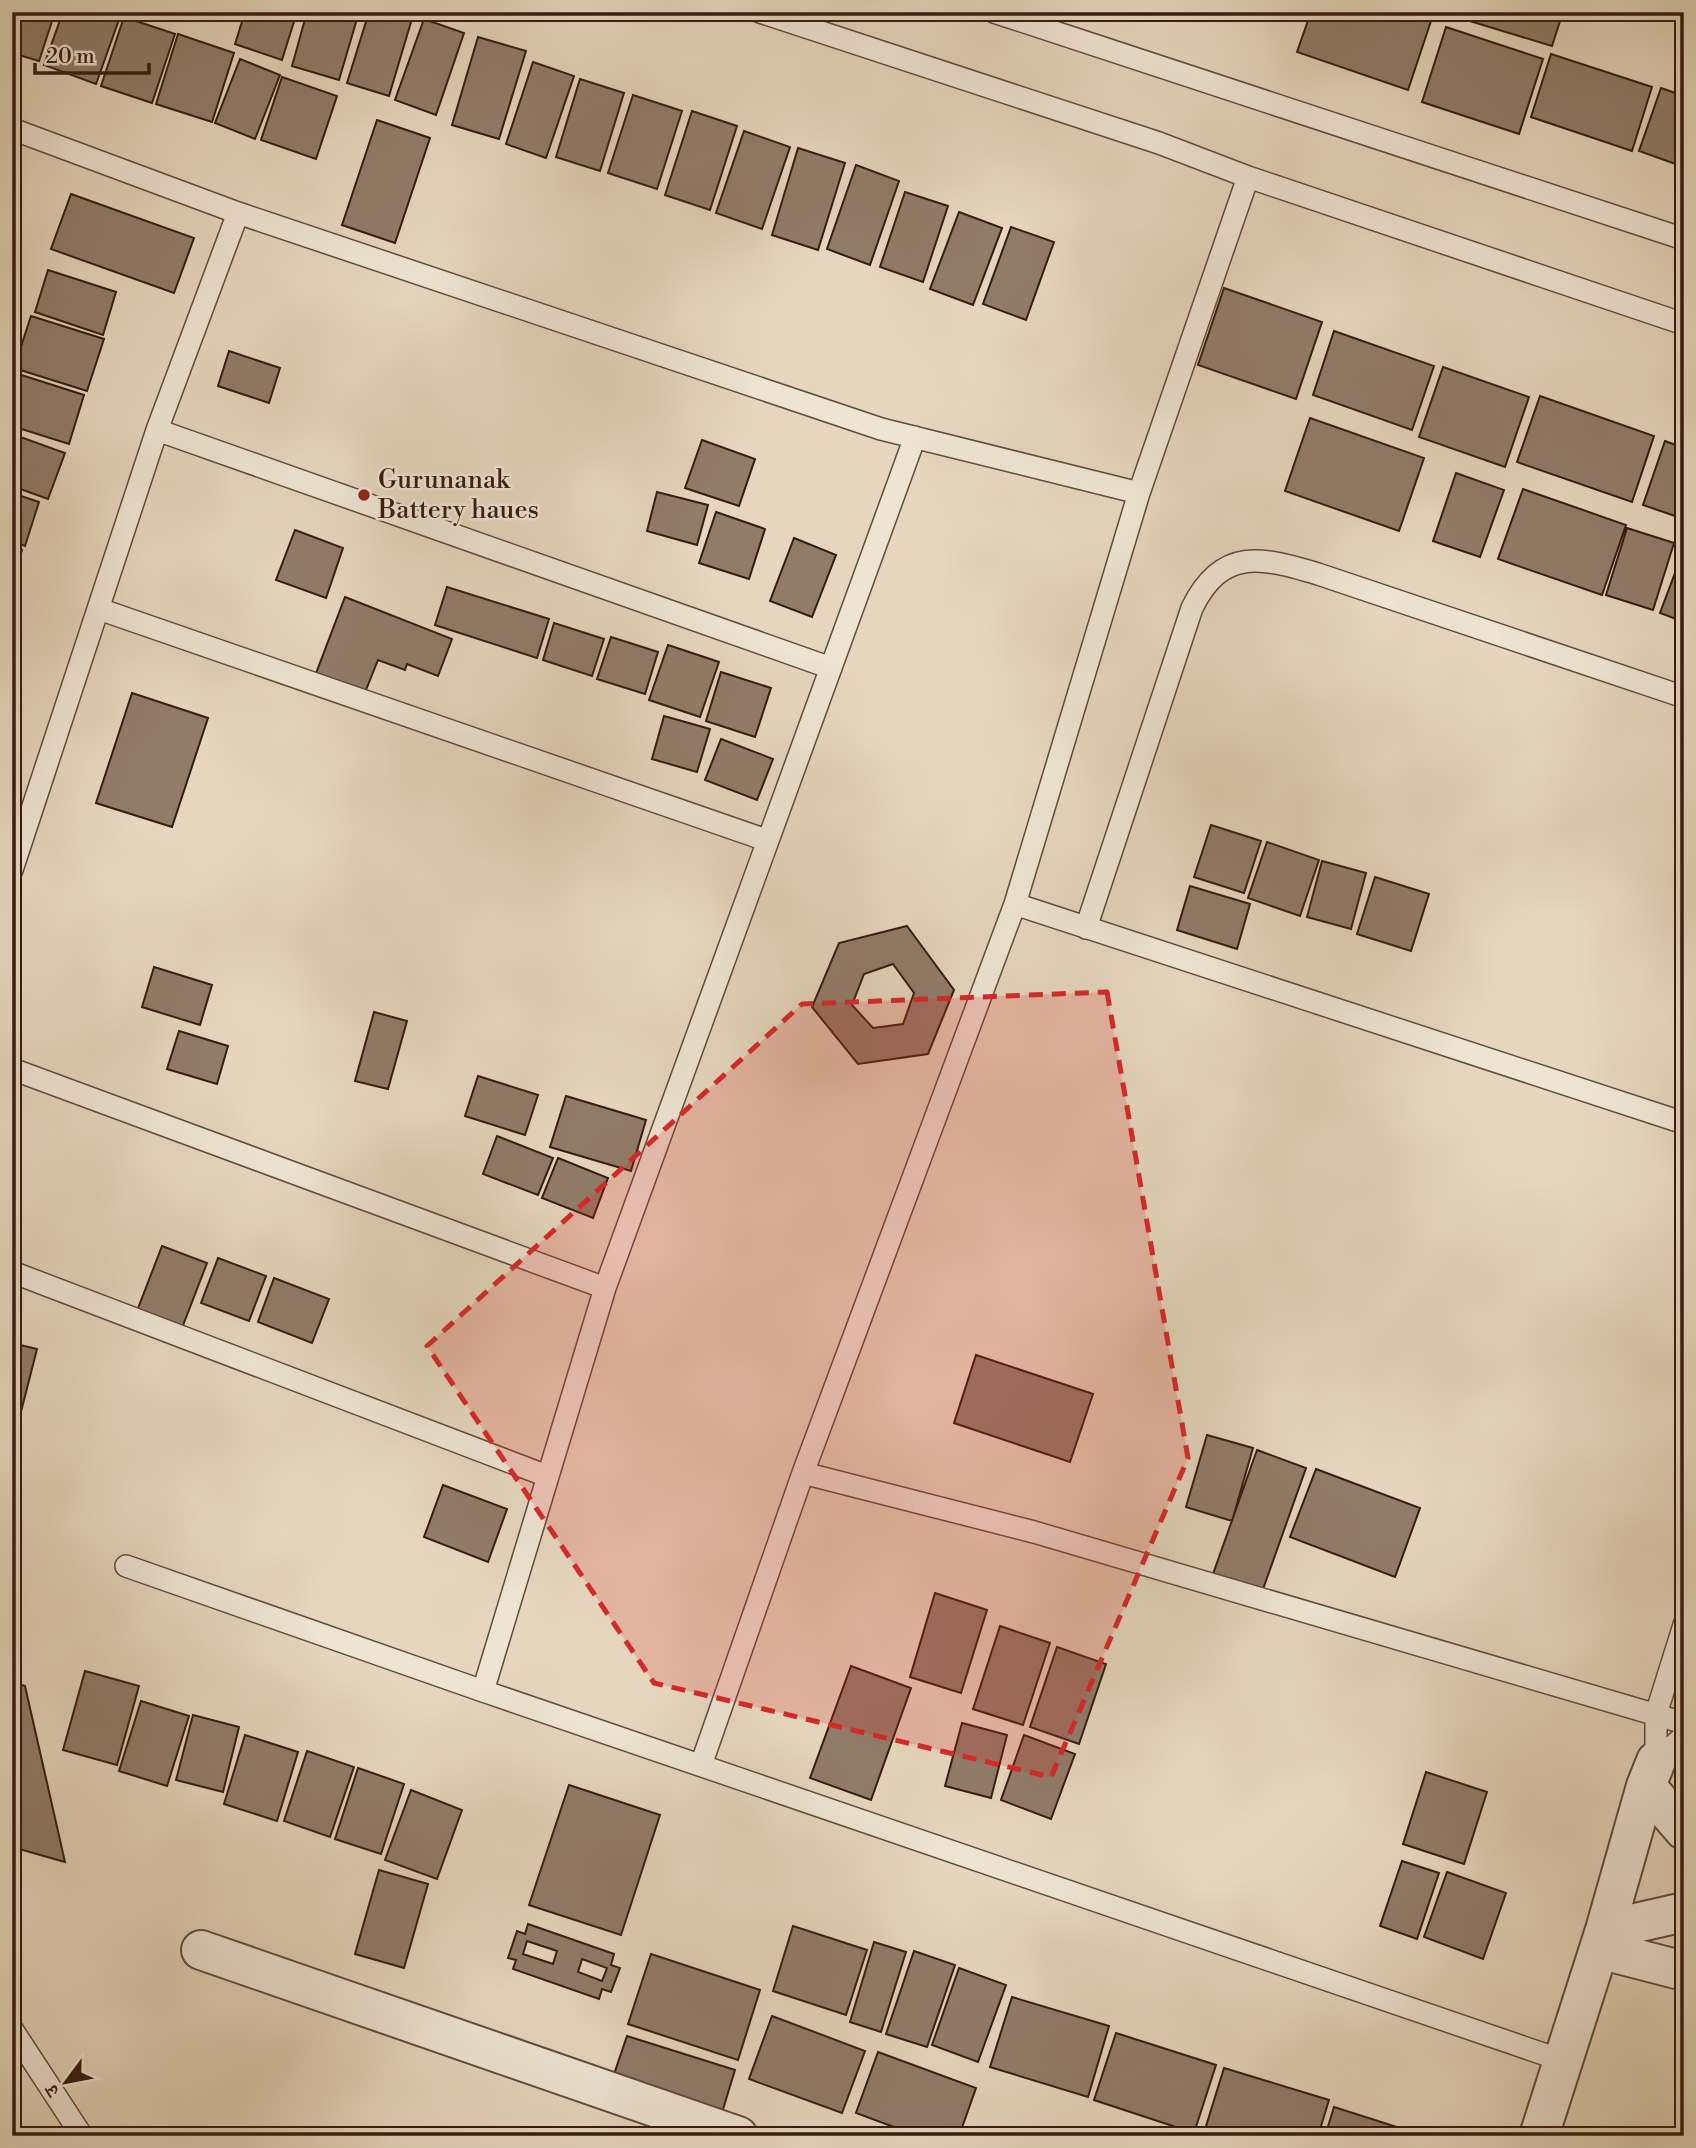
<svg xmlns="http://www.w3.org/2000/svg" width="1696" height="2148" viewBox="0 0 1696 2148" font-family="'Libre Bodoni','Noto Serif Devanagari',serif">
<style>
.building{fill:#917c6a;stroke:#361b10;stroke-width:2;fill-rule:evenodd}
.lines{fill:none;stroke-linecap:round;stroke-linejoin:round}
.lane-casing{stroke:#624a3b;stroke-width:24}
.street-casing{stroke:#624a3b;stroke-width:42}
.lane{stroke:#eee4d4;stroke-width:21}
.street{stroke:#eee4d4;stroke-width:38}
.marked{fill:#d62828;fill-opacity:0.2;stroke:#d62828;stroke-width:5;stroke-dasharray:14 9;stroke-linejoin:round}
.poi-dot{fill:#8f2418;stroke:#eee4d4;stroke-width:2.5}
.labels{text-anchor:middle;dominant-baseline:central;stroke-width:5;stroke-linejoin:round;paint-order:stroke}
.poi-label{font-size:26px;fill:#361b10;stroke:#eee4d4;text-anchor:start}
</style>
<rect width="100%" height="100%" fill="#e5d6bd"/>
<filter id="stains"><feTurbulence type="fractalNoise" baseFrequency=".00286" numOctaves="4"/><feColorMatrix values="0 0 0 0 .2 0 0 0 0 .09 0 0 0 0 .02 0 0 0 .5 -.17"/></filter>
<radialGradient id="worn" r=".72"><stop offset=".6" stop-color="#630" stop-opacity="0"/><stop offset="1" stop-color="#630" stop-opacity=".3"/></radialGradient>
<!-- building -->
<path class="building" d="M12,12H55L39,61L12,53Z
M63,12L121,14L96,84L44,65Z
M154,12H182L179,21Z
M245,12H297L282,60L235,44Z
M307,12H359L339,80L292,66Z
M369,12H414L389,96L347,83Z
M1311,12L1433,15L1408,90L1297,52Z
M1455,12H1563L1552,46L1453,16Z
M124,17L175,34L152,103L101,86Z
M424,19L464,33L436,115L395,100Z
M1446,27L1543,59L1519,134L1422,102Z
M178,34L234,53L212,122L156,104Z
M478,37L526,51L499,139L452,125Z
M1551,54L1652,87L1632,151L1531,117Z
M240,59L280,75L255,139L215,123Z
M533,62L574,76L546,158L506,144Z
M282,77L337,96L316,159L261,140Z
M580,79L624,93L600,171L556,157Z
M1661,88L1684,96V167L1639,151Z
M633,95L682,111L657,189L608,173Z
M692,111L737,126L710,210L665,195Z
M377,120L430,138L395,243L342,225Z
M744,131L790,147L762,229L716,213Z
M798,148L845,163L818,250L772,235Z
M856,165L899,181L870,265L827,249Z
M905,192L948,206L923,282L880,267Z
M71,194L194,238L174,293L51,249Z
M959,212L1002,228L973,305L930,289Z
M1011,227L1054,242L1026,320L983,304Z
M48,270L116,292L103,335L35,312Z
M1224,288L1322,322L1296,399L1198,365Z
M31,316L104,339L87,391L14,368Z
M1334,331L1434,366L1412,430L1313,395Z
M229,351L280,368L269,403L218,386Z
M1443,367L1529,397L1505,467L1419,437Z
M12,372L84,395L69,444L12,426Z
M1540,396L1654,436L1632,502L1517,462Z
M1310,418L1424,458L1399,531L1285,491Z
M12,434L65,453L48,499L12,486Z
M702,440L755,459L739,506L685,488Z
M1665,441L1684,448V519L1643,505Z
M1456,473L1504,490L1480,557L1433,541Z
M1523,489L1626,525L1602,595L1498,559Z
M657,492L708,505L697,545L647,531Z
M12,493L39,502L25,546L12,541Z
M716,512L765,529L749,579L699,563Z
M1627,528L1674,543L1653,610L1606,595Z
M295,530L343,548L326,598L276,580Z
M794,538L836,555L812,617L770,601Z
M12,546L22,550L12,581Z
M1684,549V622L1660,613Z
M447,587L549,619L537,658L435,625Z
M345,597L452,639L438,676L407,664L405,670L378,660L364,695L315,676Z
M554,623L604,639L592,676L543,660Z
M611,637L658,652L645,694L597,679Z
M668,645L719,662L700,717L649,700Z
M721,672L771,688L755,737L706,721Z
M132,693L208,718L172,827L96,803Z
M664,716L710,729L697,772L652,759Z
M721,739L773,759L757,800L705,780Z
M1211,825L1261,841L1244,893L1194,877Z
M1267,842L1319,860L1300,916L1248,898Z
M1322,861L1366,873L1351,929L1307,917Z
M1375,877L1429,894L1411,951L1357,934Z
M1190,886L1250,904L1237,949L1177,930Z
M907,926L954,990L928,1054L858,1064L812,1007L839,943ZM893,964L914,993L903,1024L873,1028L852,1005L864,974Z
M154,967L212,985L200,1025L142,1007Z
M374,1012L407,1021L388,1089L355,1081Z
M179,1031L228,1046L217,1084L167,1069Z
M478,1076L538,1095L525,1135L465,1116Z
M566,1096L646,1120L631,1171L550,1147Z
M497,1136L553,1158L538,1195L483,1174Z
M558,1158L608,1178L593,1218L542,1198Z
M162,1246L207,1263L182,1328L137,1311Z
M218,1258L266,1276L249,1321L201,1303Z
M274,1278L329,1299L312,1343L258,1322Z
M12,1343L37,1349L12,1447Z
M976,1355L1093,1394L1070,1462L954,1423Z
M1207,1435L1253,1448L1232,1521L1186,1507Z
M1257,1450L1306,1468L1262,1592L1213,1574Z
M12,1465L20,1467L12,1499Z
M1316,1469L1420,1508L1395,1577L1290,1537Z
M443,1485L507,1509L488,1562L424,1537Z
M935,1593L987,1610L961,1693L910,1677Z
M12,1598L16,1599L21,1678L12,1676Z
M1000,1626L1050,1643L1023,1725L973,1709Z
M1057,1647L1106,1664L1079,1744L1030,1727Z
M851,1666L911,1688L871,1800L810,1778Z
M85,1671L139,1686L117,1765L63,1750Z
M12,1682L25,1686L65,1862L12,1847Z
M141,1701L189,1716L167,1786L119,1771Z
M193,1715L239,1727L223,1792L176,1780Z
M962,1723L1007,1735L991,1798L945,1786Z
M245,1735L298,1752L277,1821L224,1804Z
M1024,1735L1075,1754L1051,1819L1001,1800Z
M307,1751L354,1767L330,1837L284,1821Z
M358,1768L404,1784L381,1854L335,1839Z
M1426,1772L1487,1792L1464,1864L1403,1844Z
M569,1785L660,1815L621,1935L529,1905Z
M411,1790L462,1810L437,1879L385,1860Z
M1402,1861L1439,1873L1417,1939L1380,1926Z
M379,1870L428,1884L404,1968L355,1954Z
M1447,1872L1506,1893L1483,1959L1424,1937Z
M528,1924L614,1954L611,1965L620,1968L611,1992L602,1989L599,1999L513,1969L516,1960L508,1958L517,1931L525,1934ZM527,1941L557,1951L553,1964L523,1954ZM582,1959L607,1968L602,1981L578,1972Z
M793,1926L867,1950L846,2015L773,1991Z
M874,1942L906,1952L881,2032L850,2022Z
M914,1951L955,1965L927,2047L886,2034Z
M651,1954L760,1990L738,2060L628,2024Z
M959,1968L1006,1985L978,2062L932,2045Z
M1012,1997L1109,2026L1088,2097L990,2067Z
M772,2016L865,2051L842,2113L749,2079Z
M1116,2033L1216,2065L1194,2133L1094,2100Z
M627,2036L735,2070L720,2119L611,2083Z
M878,2052L976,2088L959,2136H918L856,2113Z
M1224,2068L1329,2100L1318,2136H1203Z
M1334,2107L1425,2136H1325Z"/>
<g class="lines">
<!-- lane casing -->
<g class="lane-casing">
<path id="lane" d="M760,12L1159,143L1248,177L1684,324
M994,12L1684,239
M12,129L238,213L881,429L1139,493
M157,430L831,668
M99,609L766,840
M12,870L157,430L238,213
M1015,904L1684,1123
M1086,928L1192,608C1222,547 1261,557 1318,574L1684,697
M12,1069L605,1288
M12,1272L547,1476
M803,1473L1034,1532L1684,1723
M126,1566L483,1691L1564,2061
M483,1691L605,1288L915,437
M1656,1761V1714L1684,1625
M1656,1761L1684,1736
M701,1765L803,1473L1015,904L1139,493L1248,177
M12,2029L82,2136"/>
</g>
<!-- street casing -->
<g class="street-casing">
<path id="street" d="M1646,1786L1684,1830
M1605,1930L1684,1912
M1599,1949L1684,1971
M201,1950L738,2136
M1539,2136L1605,1930L1646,1786L1656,1761"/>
</g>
<!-- lane -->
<use href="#lane" class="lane"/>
<!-- street -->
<use href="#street" class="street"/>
</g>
<!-- marked area -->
<path class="marked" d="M1107,992L1188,1458L1051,1777L654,1683L427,1346L802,1004Z"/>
<!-- markers -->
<circle class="poi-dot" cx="364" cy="495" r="7"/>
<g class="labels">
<!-- poi labels -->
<g class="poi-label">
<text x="378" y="480">Gurunanak<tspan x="378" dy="30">Battery haues</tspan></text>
</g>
</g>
<!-- margin -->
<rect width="1696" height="2148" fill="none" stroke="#e5d6bd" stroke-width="42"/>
<rect x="14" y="14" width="1668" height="2120" fill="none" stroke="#361b10" stroke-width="3.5"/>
<rect x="21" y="21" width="1654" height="2106" fill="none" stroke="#361b10" stroke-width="2"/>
<!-- north arrow -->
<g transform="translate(66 2082) rotate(238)" stroke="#eee4d4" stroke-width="5" paint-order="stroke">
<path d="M0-5L12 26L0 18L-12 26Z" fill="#361b10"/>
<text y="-10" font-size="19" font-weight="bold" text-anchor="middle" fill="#361b10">उ</text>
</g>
<!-- scale -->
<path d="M35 63v10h114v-10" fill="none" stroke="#361b10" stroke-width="3.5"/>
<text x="46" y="63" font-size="21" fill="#361b10" stroke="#eee4d4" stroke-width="5" paint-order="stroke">20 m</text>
<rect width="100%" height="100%" filter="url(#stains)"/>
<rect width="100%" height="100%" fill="url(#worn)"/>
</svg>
